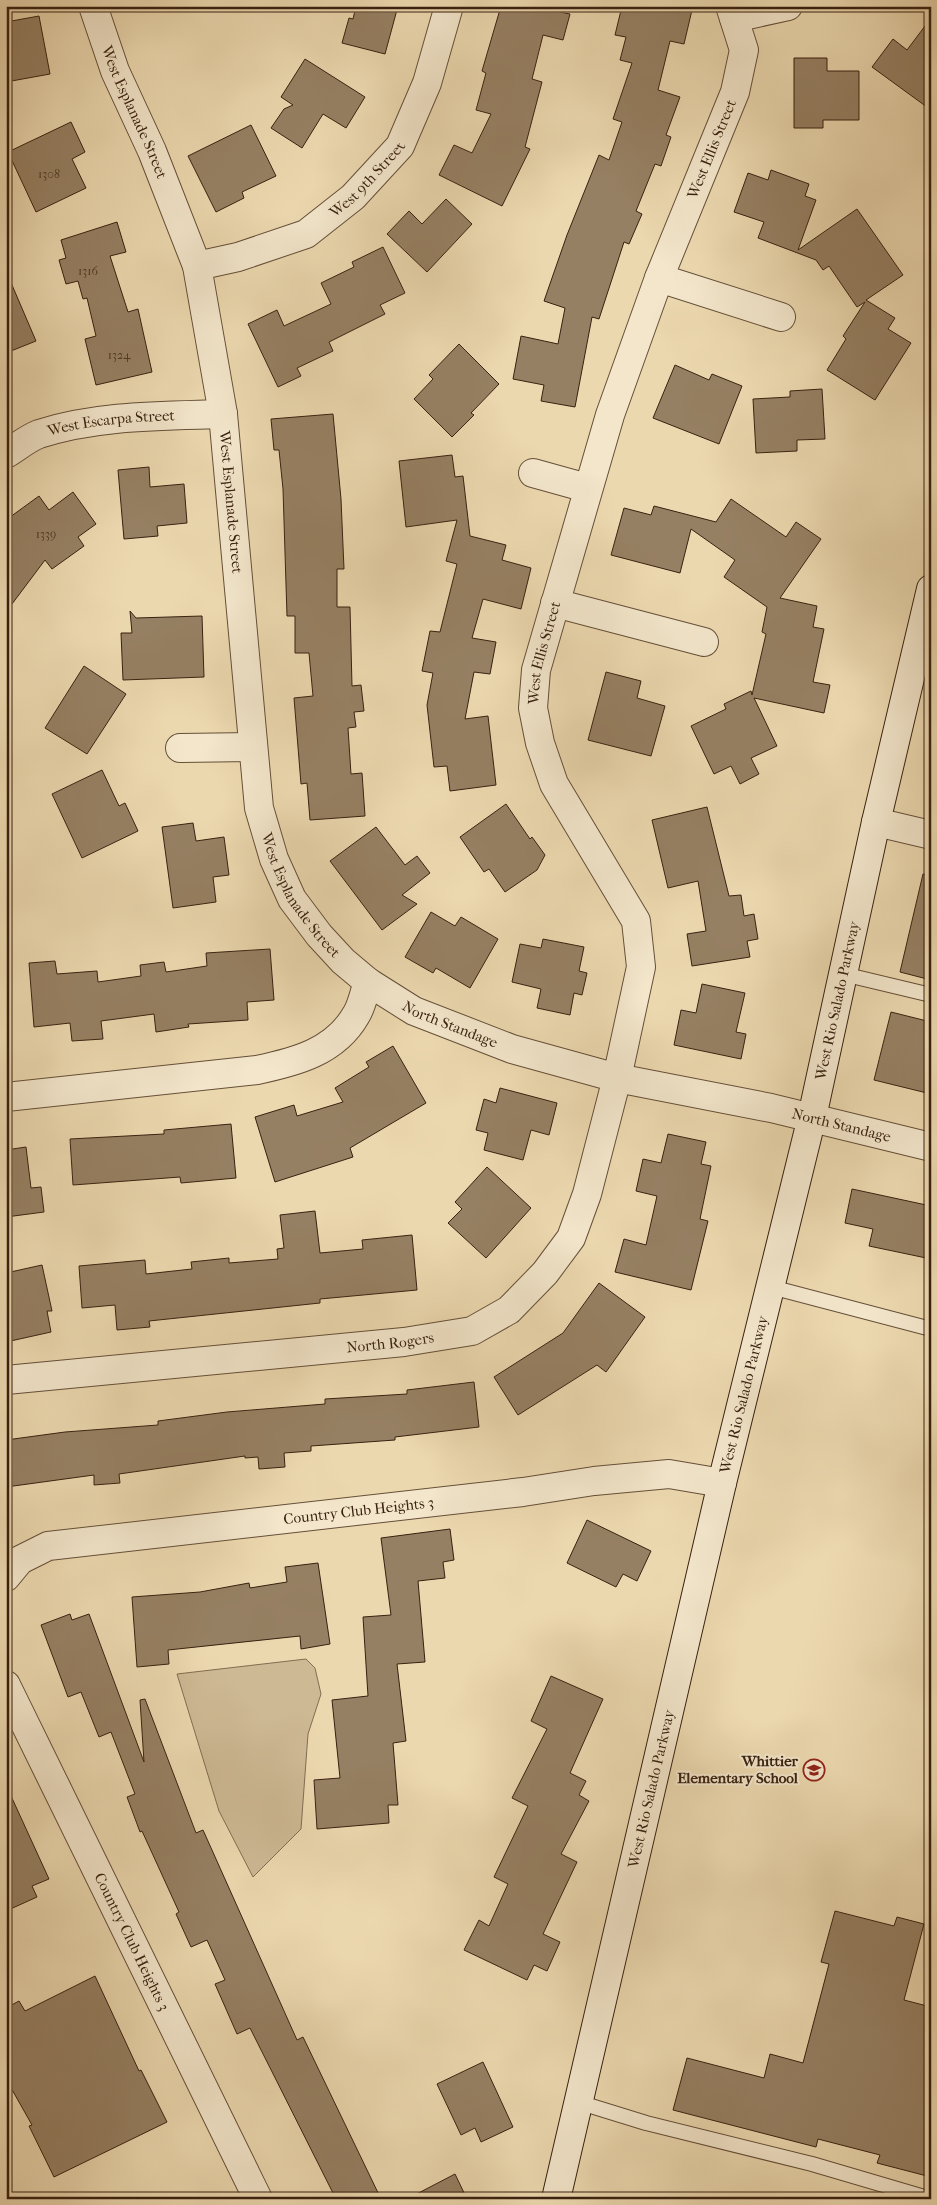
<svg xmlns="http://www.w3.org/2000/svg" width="937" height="2205" viewBox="0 0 937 2205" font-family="'IM FELL French Canon',serif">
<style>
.green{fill:#cdb994;stroke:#826d52}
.building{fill:#968063;stroke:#382110}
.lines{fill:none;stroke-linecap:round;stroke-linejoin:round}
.lane-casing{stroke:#654f38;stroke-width:16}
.street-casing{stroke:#654f38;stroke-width:30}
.secondary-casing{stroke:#382110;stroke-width:30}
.lane{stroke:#f3e6cb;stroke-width:14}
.street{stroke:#f3e6cb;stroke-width:28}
.secondary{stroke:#f3e6cb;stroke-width:28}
.labels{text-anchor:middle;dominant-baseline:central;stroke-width:4;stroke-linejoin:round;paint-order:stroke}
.number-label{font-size:12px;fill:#503925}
.street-label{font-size:15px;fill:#382110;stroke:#f3e6cb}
.poi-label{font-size:15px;font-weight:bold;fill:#382110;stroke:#f3e6cb;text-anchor:end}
</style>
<rect width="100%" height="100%" fill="#ecd8af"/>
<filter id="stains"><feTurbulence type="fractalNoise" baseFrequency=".004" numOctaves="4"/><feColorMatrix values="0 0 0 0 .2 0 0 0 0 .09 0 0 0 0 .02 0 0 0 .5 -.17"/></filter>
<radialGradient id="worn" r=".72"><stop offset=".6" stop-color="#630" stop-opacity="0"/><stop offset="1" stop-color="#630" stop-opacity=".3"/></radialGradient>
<!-- green -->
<path class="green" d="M306,1659L315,1668L321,1694L308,1734L301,1829L253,1877L219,1811L177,1674Z"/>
<!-- building -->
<path class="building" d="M356,6H398L385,54L342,43L349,18L353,19Z
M501,6H562L560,12L570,14L563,40L543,35L532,79L542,82L525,147L530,149L502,206L439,175L454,145L472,153L491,114L476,110L486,73L482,71Z
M622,6H677L692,10L684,44L670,41L658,90L680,97L666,135L671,137L661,166L655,164L636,211L642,214L629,244L624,242L599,319L592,317L575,407L541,401L544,385L513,379L521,336L558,344L565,308L544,301L567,235L599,155L609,160L622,122L613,119L632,63L620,60L626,37L615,35Z
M39,16L50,74L6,82V22Z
M931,18V110L872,67L893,39L907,50Z
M794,58H827V71H859V120H823V128H794Z
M305,59L365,97L346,128L323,114L302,148L271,128L284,109L293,105L281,97Z
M71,122L85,152L72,159L86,188L36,212L8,152Z
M251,125L276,176L242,192L244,198L216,212L188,156Z
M771,170L809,184L805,196L816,200L798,250L857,209L903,275L866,300L895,318L888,329L911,343L875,400L827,370L846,339L843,336L865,302L857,307L829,266L823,270L816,260L758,238L764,222L734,212L748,173L768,180Z
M446,199L472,224L427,272L387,234L409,211L422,224Z
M117,222L126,252L110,256L128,312L138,309L152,372L96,385L85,339L96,336L87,298L83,299L78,281L66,284L59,260L66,258L61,240Z
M383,247L405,293L380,305L385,314L329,342L333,351L297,368L301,376L278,387L248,324L277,310L284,326L331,304L321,283L354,267L352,262Z
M6,271L36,341L6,353Z
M459,344L499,384L471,413L474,415L452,437L414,399L433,379L429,375Z
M675,365L709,380L712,374L742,386L719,444L653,418Z
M822,389L825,439L797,440V451L756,453L753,399L790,397V391Z
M333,414L341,499L344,569H337V607H350L352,686L361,685L364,711L354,712L356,727L348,728L351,774L362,773L365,816L310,820L307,783L301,784L294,698L313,696L309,653H295V616H287L283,489L279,450H274L271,419Z
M452,455L455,477L463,476L470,536L506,545L502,560L531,568L521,609L483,599L472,638L496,642L490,674L474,672L465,719L488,716L496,785L450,791L447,766L434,767L427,705L433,673L422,671L430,631L440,632L457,564L446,561L457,520L406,527L399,461Z
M149,467L150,487L184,484L187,523L157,526L158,536L124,539L118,470Z
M73,492L96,524L78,537L84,546L52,569L45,560L6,612V520L39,496L49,510Z
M731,499L786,537L796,522L821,539L780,598L817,606L813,627L824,629L813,682L830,685L824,713L754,698L777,746L751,758L759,774L740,784L731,766L714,774L691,726L726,709L724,704L751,691L752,695L766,634L762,632L767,607L724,577L735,560L691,529L680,573L611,555L624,508L651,515L654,506L716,522Z
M130,611L136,618L202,616L204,677L123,680L121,633H132Z
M84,666L126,694L87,754L45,728Z
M606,672L641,681L637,698L665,706L651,756L588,740Z
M102,770L119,806L125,803L138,831L82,858L52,794Z
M506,804L530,839L532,837L545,855L537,870L505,892L489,869L484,872L460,837Z
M707,807L729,896L741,895L744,916L754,914L758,939L747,941L750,957L692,966L687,934L706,931L698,881L668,888L652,820Z
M193,823L196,841L224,837L229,875L213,877L216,902L173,908L162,827Z
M376,827L405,865L417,856L430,873L402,895L417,904L382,930L330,861Z
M923,874L931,875V980L900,972Z
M431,912L455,926L461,917L498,939L470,988L436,968L433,973L405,957Z
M543,939L584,947L579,971L587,973L582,995L574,993L570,1015L537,1008L541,989L512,982L520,944L541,948Z
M270,949L274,1000L247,1002L248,1020L188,1024L189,1027L156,1032L154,1014L101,1021L103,1039L72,1041L70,1023L34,1027L29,963L55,961L57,974L97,971L98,982L141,976L140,965L164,962L166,972L207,966L206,953Z
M702,984L745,993L736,1032L746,1034L741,1059L674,1045L681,1010L696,1013Z
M891,1012L931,1022V1094L874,1080Z
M393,1046L426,1103L350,1148L353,1157L275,1182L255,1117L294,1105L297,1116L343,1102L335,1088L369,1067L366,1062Z
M500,1088L557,1103L549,1135L531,1130L523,1160L484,1150L488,1133L476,1130L484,1099L496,1103Z
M231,1124L236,1178L181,1183L180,1177L73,1185L70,1139L164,1134V1130Z
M668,1134L706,1142L701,1164L711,1166L700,1219L708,1221L691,1290L615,1272L624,1239L646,1245L657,1196L636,1191L643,1159L661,1163Z
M26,1147L31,1188L41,1187L44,1212L6,1217V1150Z
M487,1167L531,1208L486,1258L448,1223L462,1209L455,1202Z
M852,1189L931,1206V1259L869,1246L873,1229L845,1223Z
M315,1211L320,1253L363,1249L362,1240L412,1235L417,1290L320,1299V1303L149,1321L150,1327L117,1330L115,1305L82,1308L79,1266L145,1260L146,1274L192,1269L191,1262L229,1258V1263L278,1259L277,1249L284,1248L280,1215Z
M42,1265L52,1311H47L51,1332L6,1342V1273Z
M599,1283L645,1317L606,1372L597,1365L518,1415L494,1377L563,1333Z
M474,1382L479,1427L395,1437V1440L311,1446V1451L284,1453L285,1467L259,1469L258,1457L245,1458V1456L119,1474L120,1483L94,1485V1475L6,1487V1440L65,1432L158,1425V1421L227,1412L325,1404V1399L407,1394V1390Z
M587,1520L651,1551L637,1581L623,1574L616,1587L567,1563Z
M450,1529L454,1560L443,1562L445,1578L418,1581L425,1662L397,1664L406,1741L393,1743L398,1805H388L389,1823L317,1829L314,1780L340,1778L332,1700L368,1696L363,1617L391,1615L381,1538Z
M318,1563L330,1644L301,1649L300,1636L168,1650L169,1664L137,1667L132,1597L200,1592L249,1583L250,1588L287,1582L285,1567Z
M70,1614L72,1620L89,1614L144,1762L140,1700L145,1699L196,1833L203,1830L297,2040L303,2037L381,2199H336L250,2028L237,2034L215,1984L225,1980L207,1940L191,1947L176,1914L179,1912L142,1831L140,1832L127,1797L135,1794L111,1732L99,1737L81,1692L68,1697L41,1625Z
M551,1676L603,1699L570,1773L586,1781L579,1795L589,1801L561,1854L577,1862L543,1934L560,1942L547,1971L534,1965L527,1980L464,1950L479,1920L489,1926L508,1884L494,1877L528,1806L512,1798L547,1729L531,1721Z
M6,1785L49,1879L32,1886L37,1897L6,1911Z
M835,1911L894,1926L897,1917L924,1924L904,2000L931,2007V2165L927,2176L877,2163L880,2155L818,2139L816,2147L673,2110L687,2058L764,2078L770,2054L803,2063L829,1964L821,1962Z
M95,1976L139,2071L141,2070L167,2122L54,2177L29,2126L32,2125L6,2079V2008L19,2001L25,2011Z
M483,2062L513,2127L481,2142L475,2128L461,2135L437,2084Z
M455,2174L467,2199H407Z"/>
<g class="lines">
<!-- lane casing -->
<g class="lane-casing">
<path id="lane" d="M843,974L931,995
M771,1287L931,1329
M578,2102L646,2123L812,2164L931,2199"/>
</g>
<!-- street casing -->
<g class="street-casing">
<g id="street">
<path id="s1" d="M93,6L115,71L152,151L197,266L223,414L259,808L274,859L292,899L319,935L343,961L368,982L414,1011L512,1049L617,1078L771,1108L931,1147"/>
<path d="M734,18L788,6"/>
<path id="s2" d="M197,266L238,257L306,234L353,197L400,146L427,83L449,6"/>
<path d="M659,278L781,317"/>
<path id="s3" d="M6,454C16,448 28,438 39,434C97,415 163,416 223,414"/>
<path d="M533,473L587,488"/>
<path d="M555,603L704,642"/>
<path d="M180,748L252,747"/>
<path d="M876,822L931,835"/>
<path d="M6,1097L257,1070C295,1062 335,1052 356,1015C362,1006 364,993 368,982"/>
<path id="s4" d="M6,1380L404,1342L472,1331L509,1310L545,1273L571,1238L587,1194L617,1078L641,967L636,921L554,784L540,743L533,708L536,670L610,415L659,278L735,92L744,50L730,6"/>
<path id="s5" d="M6,1577L20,1560L48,1546L523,1492L594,1481L669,1474L722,1483"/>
<path id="s6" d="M6,1685L258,2199"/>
</g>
</g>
<!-- secondary casing -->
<g class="secondary-casing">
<g id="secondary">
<path id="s7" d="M556,2199L722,1483L812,1117L876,822L931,589"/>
</g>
</g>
<!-- lane -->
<use href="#lane" class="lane"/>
<!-- street -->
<use href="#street" class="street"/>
<!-- secondary -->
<use href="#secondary" class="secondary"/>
</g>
<!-- icons -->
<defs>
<g id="school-ring" transform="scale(1.125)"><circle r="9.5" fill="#f3e6cb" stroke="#8f2418" stroke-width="1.5"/><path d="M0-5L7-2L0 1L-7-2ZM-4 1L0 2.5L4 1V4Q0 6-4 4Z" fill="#8f2418"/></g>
</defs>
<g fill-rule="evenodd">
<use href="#school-ring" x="814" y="1770"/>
</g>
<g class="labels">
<!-- number labels -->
<g class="number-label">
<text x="49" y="174">1308</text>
<text x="88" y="271">1316</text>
<text x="119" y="355">1324</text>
<text x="46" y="534">1339</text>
</g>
<!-- street labels -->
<g class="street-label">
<text stroke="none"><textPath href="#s1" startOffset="114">West Esplanade Street</textPath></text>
<text stroke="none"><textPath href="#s4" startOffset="1760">West Ellis Street</textPath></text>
<text stroke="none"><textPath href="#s2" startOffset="196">West 9th Street</textPath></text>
<text stroke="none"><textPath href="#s3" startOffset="112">West Escarpa Street</textPath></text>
<text stroke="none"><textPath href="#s1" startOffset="519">West Esplanade Street</textPath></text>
<text stroke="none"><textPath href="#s4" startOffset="1228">West Ellis Street</textPath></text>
<text stroke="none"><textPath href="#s1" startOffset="924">West Esplanade Street</textPath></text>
<text stroke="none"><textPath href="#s7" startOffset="1231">West Rio Salado Parkway</textPath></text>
<text stroke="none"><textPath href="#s1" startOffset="1129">North Standage</textPath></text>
<text stroke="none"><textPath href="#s1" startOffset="1534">North Standage</textPath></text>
<text stroke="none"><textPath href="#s4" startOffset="386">North Rogers</textPath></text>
<text stroke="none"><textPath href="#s7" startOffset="826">West Rio Salado Parkway</textPath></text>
<text stroke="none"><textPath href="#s5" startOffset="366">Country Club Heights 3</textPath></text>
<text stroke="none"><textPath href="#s7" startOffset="421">West Rio Salado Parkway</textPath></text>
<text stroke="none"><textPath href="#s6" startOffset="286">Country Club Heights 3</textPath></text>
</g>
<!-- poi labels -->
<g class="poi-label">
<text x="798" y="1761">Whittier<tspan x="798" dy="17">Elementary School</tspan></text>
</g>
</g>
<!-- margin -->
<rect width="937" height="2205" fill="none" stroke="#ecd8af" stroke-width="25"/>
<rect x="8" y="8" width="922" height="2190" fill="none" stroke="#382110" stroke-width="2.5"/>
<rect x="12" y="12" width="912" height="2180" fill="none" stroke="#382110"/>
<rect width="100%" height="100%" filter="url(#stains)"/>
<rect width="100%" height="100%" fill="url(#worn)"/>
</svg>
